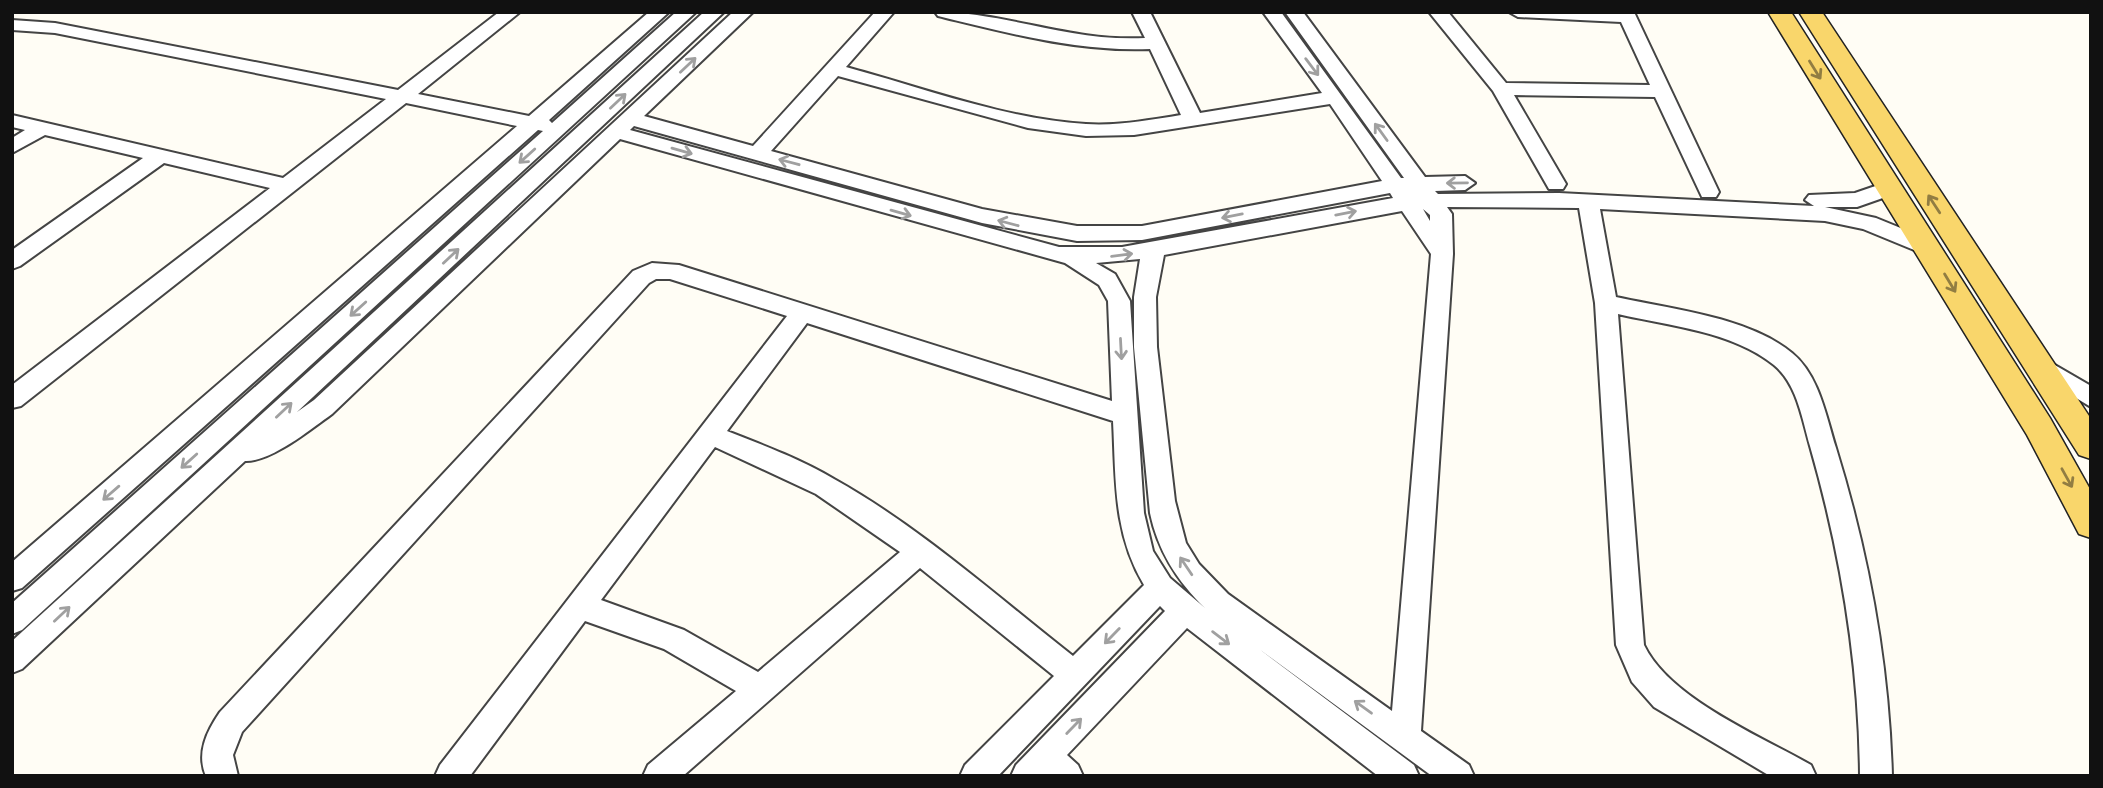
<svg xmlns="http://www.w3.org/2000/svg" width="2103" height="788" viewBox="0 0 2103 788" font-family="'Libre Baskerville',serif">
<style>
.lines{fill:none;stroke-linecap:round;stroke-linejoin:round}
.minor-casing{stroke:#444;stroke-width:4}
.major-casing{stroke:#222;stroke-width:3}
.minor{fill:#fff;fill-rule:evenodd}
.major{fill:#f9d66b;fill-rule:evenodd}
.oneway{stroke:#a0a0a0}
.oneway2{stroke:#917d42}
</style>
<rect width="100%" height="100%" fill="#fffdf5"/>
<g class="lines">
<!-- minor casing -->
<g class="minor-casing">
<path id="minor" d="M499,12H520L418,94L529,116L649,12H669L549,120L552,123L676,12H696L22,630L12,634V603L543,131L538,130L22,588L12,591V562L517,126L406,103L21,406L12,408V385L270,188L164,163L20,266L12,269V250L143,158L45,135L12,153V138L25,130L12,127V115L283,178L386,99L55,33L12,30V20L55,23L398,90Z
M704,12H724L297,412L314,400L733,12H753L644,116L753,146L875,12H894L846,67C924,88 1005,119 1086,124C1118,126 1150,120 1181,115L1150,49C1077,52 1008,33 938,16L935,12C1006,12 1070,42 1145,38L1132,12H1150L1200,113L1322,93L1263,12H1281L1401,178H1404L1285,12H1303L1425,177L1465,176L1475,183L1465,190L1435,191L1438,194L1559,193L1814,206L1805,200L1809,195L1855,193L1890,181L1897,183L1900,188L1897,193L1857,207H1825L1876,218L1935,242L1938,247L1935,252H1919L1863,229L1825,221L1600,209L1616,297C1670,309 1749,317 1792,353C1819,375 1826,416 1836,448C1869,555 1889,663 1892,776H1860C1859,663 1841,554 1810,446C1802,418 1797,384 1774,365C1732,331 1669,326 1618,314L1644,645C1669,698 1760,736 1811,765L1816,776H1770L1654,707L1632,682L1616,645L1595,303L1579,208L1447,207L1452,214L1453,254L1421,731L1469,765L1474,776H1432L1259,649L1414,765L1419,776H1378L1187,628L1067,755L1078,765L1083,776H1011L1016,765L1165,611L1160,606L998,776H960L965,765L1054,676L920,568L683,776H643L648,765L736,691L664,649L585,621L470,776H435L440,765L787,316L670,279H656L649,283L242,732L233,755L238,776H206C196,753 207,731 220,712L633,271L652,263L679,265L1112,401L1108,301L1099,285L1065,263L620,139L332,414C311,429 271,462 245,461L22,669L12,673V641ZM838,76L1028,128L1086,136L1134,135L1330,104L1382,181L1142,226H1077L982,209L771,151ZM634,126L982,223L1077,241L1142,240L1390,193L1393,198L1122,247H1059L630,130ZM1423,209L1430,215V221ZM1402,211L1431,254L1392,711L1228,594L1199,564L1186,543L1175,501L1157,347L1156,297L1164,255ZM1140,259L1134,297V347L1150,513C1158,551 1177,581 1205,608L1170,578L1153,551L1144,513L1130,301L1115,274L1096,263ZM807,323L1113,421C1116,480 1113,533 1144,585L1073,656C995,595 920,527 834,479C800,459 763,445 727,431ZM715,447L816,494L900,552L758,672L684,630L601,600Z
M1429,12H1448L1506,83L1650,85L1621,22L1518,17L1509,12H1634L1719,192L1716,197H1702L1655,97L1514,95L1566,184L1563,189H1549L1493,91Z
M2041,357L2091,386V407L2033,372L2029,366L2033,360Z"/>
</g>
<!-- major casing -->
<g class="major-casing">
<path id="major" d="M1768,12H1791L2050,418L2091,491V538L2079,534L2027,435Z
M1799,12H1822L2091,419V459L2079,455Z"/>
</g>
<!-- minor -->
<use href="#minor" class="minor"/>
<!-- major -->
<use href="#major" class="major"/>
</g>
<!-- one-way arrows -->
<defs><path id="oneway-shaft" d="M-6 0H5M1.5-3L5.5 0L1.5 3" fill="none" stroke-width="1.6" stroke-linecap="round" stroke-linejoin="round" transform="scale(1.75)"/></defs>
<g class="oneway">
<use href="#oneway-shaft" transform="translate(688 65) rotate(-43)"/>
<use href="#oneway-shaft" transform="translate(1312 67) rotate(53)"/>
<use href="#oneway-shaft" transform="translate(618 101) rotate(-43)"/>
<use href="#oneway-shaft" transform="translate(1381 132) rotate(-126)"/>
<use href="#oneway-shaft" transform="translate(682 151) rotate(16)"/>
<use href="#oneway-shaft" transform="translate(527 156) rotate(138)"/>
<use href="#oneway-shaft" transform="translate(789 162) rotate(-165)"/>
<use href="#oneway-shaft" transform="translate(1457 183) rotate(179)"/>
<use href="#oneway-shaft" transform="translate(901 213) rotate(16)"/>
<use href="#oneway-shaft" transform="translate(1346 213) rotate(-11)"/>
<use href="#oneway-shaft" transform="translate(1232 216) rotate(169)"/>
<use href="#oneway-shaft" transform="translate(1008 223) rotate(-165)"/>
<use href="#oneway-shaft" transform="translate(1122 255) rotate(-7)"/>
<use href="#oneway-shaft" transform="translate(451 256) rotate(-43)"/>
<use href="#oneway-shaft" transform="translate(358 309) rotate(138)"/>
<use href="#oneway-shaft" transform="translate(1121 349) rotate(87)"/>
<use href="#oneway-shaft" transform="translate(284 410) rotate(-43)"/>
<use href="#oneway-shaft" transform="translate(189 461) rotate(138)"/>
<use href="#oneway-shaft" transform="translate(111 493) rotate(139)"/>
<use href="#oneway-shaft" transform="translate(1186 566) rotate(-124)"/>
<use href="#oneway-shaft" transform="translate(62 614) rotate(-43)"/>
<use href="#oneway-shaft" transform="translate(1112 636) rotate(134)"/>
<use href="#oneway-shaft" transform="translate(1221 638) rotate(37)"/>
<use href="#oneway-shaft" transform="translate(1363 707) rotate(-144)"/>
<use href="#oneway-shaft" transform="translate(1074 726) rotate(-46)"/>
</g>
<g class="oneway2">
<use href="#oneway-shaft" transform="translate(1815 70) rotate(58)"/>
<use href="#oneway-shaft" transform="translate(1934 204) rotate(-123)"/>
<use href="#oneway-shaft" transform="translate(1950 283) rotate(59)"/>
<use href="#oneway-shaft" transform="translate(2067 478) rotate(61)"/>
</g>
<!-- border -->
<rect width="2103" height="788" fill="none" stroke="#111111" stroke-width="28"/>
</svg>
